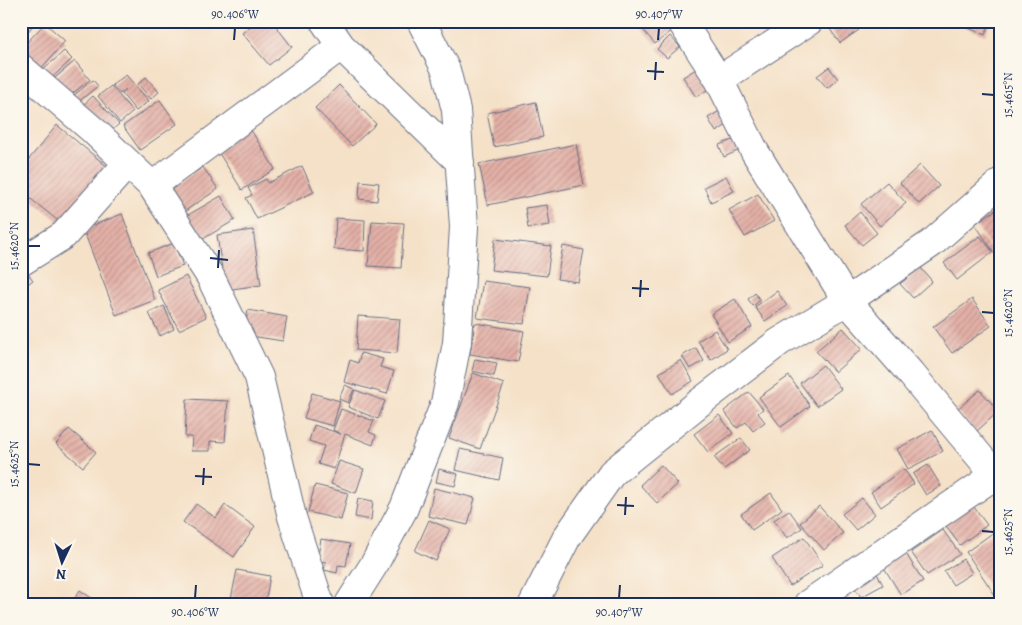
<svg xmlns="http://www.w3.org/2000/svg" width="1022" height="625" viewBox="0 0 1022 625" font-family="Alegreya,serif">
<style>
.building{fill:url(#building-hatch)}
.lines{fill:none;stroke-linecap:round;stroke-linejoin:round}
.street-casing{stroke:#676d83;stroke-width:30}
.street{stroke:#fff;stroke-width:28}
.ticks{fill:none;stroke:#1b2f5e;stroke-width:2}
.neatline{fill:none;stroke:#1b2f5e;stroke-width:2}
.ticks-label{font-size:12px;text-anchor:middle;fill:#1b2f5e}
</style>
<defs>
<pattern id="building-hatch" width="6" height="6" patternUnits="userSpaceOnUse" patternTransform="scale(1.25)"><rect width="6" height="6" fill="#e4b1a7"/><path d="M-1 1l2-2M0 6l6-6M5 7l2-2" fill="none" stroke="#b8908b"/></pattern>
</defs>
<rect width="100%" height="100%" fill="#fbf7ec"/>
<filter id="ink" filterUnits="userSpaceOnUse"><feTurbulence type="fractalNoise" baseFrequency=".02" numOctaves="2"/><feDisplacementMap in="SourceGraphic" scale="10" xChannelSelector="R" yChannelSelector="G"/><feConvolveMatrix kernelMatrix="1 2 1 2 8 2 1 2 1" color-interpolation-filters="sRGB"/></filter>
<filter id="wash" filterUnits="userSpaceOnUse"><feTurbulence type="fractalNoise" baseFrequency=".0096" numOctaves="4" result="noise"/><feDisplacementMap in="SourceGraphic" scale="20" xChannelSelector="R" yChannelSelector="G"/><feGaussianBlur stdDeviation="1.12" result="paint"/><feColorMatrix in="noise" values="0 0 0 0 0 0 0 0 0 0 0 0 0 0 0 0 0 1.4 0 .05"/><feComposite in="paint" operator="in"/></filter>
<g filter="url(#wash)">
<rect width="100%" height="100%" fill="#f5e1c8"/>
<g id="blocks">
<!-- building -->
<path class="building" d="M21,21H36L21,41Z
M257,21H272L292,47L269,65L242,33Z
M641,21H676L679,25L655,44L638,24Z
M824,21H852L859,30L840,43Z
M960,21H991L985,35L959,24Z
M45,23L65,41L40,70L21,53V49Z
M670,36L680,47L667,58L657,49Z
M64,51L72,59L46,83L39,74Z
M75,61L90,80L64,100L50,82Z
M704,64L717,84L696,97L683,77Z
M829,67L838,79L827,88L817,76Z
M126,75L149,101L136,111L122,94L126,89L120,94L112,85Z
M146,77L159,92L151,99L138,84Z
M93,80L98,86L78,102L73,96Z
M339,85L376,124L352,146L315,108Z
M111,86L133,112L120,123L98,96Z
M93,96L119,124L108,134L82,106Z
M160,100L177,124L140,150L123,126Z
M536,102L543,137L494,147L487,113Z
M721,110L730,123L716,132L708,118Z
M246,122L275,169L242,190L212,142Z
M57,125L109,168L62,224L21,191V169Z
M735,139L740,150L724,157L719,145Z
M576,144L584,185L488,205L479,164Z
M920,165L939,186L919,204L900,183Z
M302,166L314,192L257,219L246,198L252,195L248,188L266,179L268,183Z
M203,167L218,189L182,213L167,191Z
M726,176L734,191L711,202L704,187Z
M360,181L379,183L377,201L359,199Z
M887,182L906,203L880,226L861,204Z
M758,194L774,221L745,237L729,210Z
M221,196L235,220L196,243L181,219Z
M547,205L550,225L528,228L525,208Z
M1001,206V251L995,254L975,224Z
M860,212L877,233L862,245L845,225Z
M122,214L155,300L116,315L83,229Z
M336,218L365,220L364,251L334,249Z
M372,221L404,223L401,268L368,266Z
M253,230L261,285L225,290L217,235Z
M980,236L993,252L957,280L944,263Z
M495,239L551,246L547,276L491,270Z
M174,243L183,266L156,276L148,253Z
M563,246L584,250L578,282L557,279Z
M920,267L932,281L913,298L900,284Z
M24,269L33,280L21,289V271Z
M186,276L206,317L179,330L158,290Z
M483,281L530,287L524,324L477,318Z
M777,291L787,306L765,321L755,307Z
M755,293L760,300L753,306L748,299Z
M735,299L752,327L728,342L711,314Z
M972,299L991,326L952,353L933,327Z
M164,306L174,329L160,336L149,313Z
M248,310L287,317L283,341L244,335Z
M358,316L400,319L397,353L356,350Z
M475,323L524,331L518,362L470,354Z
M843,328L862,349L835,372L816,351Z
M715,330L727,349L711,360L698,341Z
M696,348L704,361L690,369L682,356Z
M361,353L383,359L380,367L394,371L387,394L344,382L350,360L358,363Z
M475,359L497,363L494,376L472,371Z
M681,360L693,381L672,394L659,373Z
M823,365L841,389L817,406L800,383Z
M473,373L504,384L480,449L449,438Z
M789,376L810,406L781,427L759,397Z
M345,385L354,389L348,403L339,399Z
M355,390L385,401L378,419L348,407Z
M980,390L999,411L976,432L956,410Z
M749,392L763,409L758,413L765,422L753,431L746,422L737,428L724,411Z
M312,393L340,401L333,426L304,418Z
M187,399L228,401L225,442L210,441V451H191L192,437H185Z
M341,409L374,421L369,432L376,435L373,445L345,434L334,469L318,464L324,446L309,441L314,425L341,434L333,430Z
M719,415L733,433L708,452L694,434Z
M69,429L96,452L83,467L56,444Z
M932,430L943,451L908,469L897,449Z
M741,438L750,450L724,469L714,457Z
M460,449L503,458L499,480L455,470Z
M339,461L364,469L356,493L331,484Z
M661,465L678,484L657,503L640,485Z
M928,465L941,486L926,495L913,474Z
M439,469L458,474L455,486L436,482Z
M904,469L914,484L881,507L871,492Z
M315,485L348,493L341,520L308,512Z
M434,488L475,498L468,525L428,516Z
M771,493L782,509L752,530L741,514Z
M358,498L373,501L371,520L355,517Z
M862,498L875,514L856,530L842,514Z
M971,503L987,525L960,545L944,524Z
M196,504L216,518L225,505L255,527L234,557L183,522Z
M819,506L843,533L824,550L800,523Z
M789,510L802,528L787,538L774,520Z
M429,520L450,529L436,561L415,551Z
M943,530L960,554L927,575L911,552Z
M994,532L1001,542V591L995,595L966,552Z
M804,537L823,565L790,586L772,558Z
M321,539L350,544L346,566L338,565L337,573L324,570L326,562L317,561Z
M905,552L923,581L901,595L883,566Z
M963,559L972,573L953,585L944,571Z
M237,570L270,576L265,604H230Z
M876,572L883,585L861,597L853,585Z
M80,590L100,604H71Z"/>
</g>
</g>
<g filter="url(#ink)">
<use href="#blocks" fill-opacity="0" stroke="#676d83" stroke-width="1"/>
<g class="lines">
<!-- street casing -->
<g class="street-casing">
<path id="street" d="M324,21L341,46L460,162
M681,21L719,80L755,152L847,301L912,375L1001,482
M21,68L94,131L152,186L210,276L259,377L292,517L320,604
M719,80L809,21
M152,186L341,46
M21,262L64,235L128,163
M349,604L375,563L404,508L445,403L457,343L464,227L456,110L446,70L421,21
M533,604L567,537L612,473L699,403L779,342L847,301L932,243L1001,182
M808,604L1001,471"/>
</g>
<!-- street -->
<use href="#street" class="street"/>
</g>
</g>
<!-- ticks -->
<path class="ticks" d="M234,40L235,28M658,40L659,28M647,71L664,72M655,80L656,62M982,94L994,95M28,246H40M210,258L228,260M218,268L219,250M632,288L649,289M640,297L641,280M982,312L994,313M28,464L40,465M195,476L212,477M203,485L204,468M617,505L634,506M625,515L626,497M982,531L994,532M195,598L196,585M619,598L620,585"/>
<!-- margin -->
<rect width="1022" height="625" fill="none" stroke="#fbf7ec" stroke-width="55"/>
<!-- north arrow -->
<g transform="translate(62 562) rotate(184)" stroke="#fbf7ec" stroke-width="4" paint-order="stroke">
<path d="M0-4L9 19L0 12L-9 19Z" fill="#1b2f5e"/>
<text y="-8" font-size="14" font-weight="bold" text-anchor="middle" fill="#1b2f5e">N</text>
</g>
<rect x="28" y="28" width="966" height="570" class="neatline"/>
<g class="ticks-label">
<text x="235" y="18">90.406°W</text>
<text x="659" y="18">90.407°W</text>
<text transform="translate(1008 95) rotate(-90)" y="4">15.4615°N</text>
<text transform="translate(14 246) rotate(-90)" y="4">15.4620°N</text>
<text transform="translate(1008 313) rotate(-90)" y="4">15.4620°N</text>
<text transform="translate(14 464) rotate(-90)" y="4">15.4625°N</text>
<text transform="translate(1008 532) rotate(-90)" y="4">15.4625°N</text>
<text x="195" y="616">90.406°W</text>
<text x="619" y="616">90.407°W</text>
</g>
</svg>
